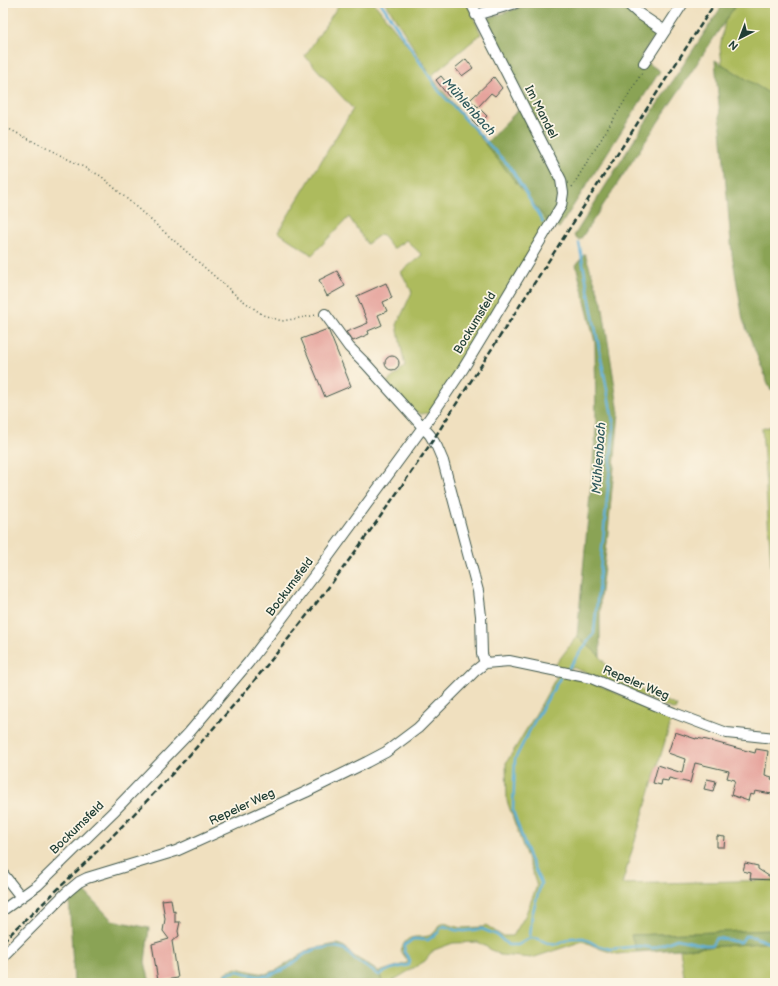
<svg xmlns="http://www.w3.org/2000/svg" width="778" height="986" viewBox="0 0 778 986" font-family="'Balsamiq Sans',sans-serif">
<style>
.green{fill:#adbb5d;stroke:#667c48}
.forest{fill:#8aa354;stroke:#547044}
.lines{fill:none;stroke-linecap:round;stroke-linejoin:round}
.stream{stroke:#5eb0d9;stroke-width:2.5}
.building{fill:#e6a49d}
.minor-casing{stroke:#3e5549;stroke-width:12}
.path{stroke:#3e5549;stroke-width:1.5;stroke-dasharray:1 3;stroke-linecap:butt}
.minor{stroke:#fff;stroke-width:10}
.rail{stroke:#1f3d34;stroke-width:2.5;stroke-dasharray:6 3;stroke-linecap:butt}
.labels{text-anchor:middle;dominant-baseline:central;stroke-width:3.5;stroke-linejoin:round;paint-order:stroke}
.street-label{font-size:12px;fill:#1f3d34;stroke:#fcf5e5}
.water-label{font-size:13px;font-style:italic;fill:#2f5a5d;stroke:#fcf5e5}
</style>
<rect width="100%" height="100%" fill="#fcf5e5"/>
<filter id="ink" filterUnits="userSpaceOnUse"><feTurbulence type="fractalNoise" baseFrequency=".025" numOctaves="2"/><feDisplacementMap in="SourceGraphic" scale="8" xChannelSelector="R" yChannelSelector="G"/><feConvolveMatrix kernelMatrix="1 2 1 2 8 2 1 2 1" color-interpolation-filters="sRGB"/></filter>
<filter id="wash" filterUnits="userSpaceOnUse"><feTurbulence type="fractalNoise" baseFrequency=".012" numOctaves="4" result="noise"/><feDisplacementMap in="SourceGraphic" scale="16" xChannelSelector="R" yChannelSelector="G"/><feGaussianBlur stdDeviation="0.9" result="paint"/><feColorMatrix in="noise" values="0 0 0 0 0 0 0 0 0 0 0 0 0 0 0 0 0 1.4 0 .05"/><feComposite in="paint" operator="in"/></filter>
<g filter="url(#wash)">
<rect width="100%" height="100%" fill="#f0e0bf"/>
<!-- green -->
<path class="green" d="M340,3H374L428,71L386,3H467L481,34L431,76L548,222L488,322L429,413L421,414L412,410L387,382L405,367L397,325L412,292L401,272L422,255L406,240L393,249L381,234L367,244L349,217L312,255L278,232L353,109L305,56Z
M737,3H775V97L722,64L720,47L725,21Z
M775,426V625L762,428Z
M577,636L600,656L615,679L677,706L675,710L572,667L565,676L592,682L672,718L622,884L775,880V930L631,935L637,952L617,954L601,949L583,941L532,958L500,955L478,942L453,943L434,950L425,961L389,983H383L379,972L407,963L408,961L401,951C408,924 430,949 439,925L444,923L460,928L483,927L486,925L502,936H513L525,916L537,886L507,801L506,763L537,712L558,674L556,664Z
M775,942V983H685L680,949Z
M237,968L253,972L251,983H220C223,973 227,971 237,968Z"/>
<!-- forest -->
<path class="forest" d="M533,3H620L656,34L640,58L660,71L559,228L548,222L485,144L523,105L506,59L486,19Z
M724,3H737L580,240L574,236L643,126Z
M715,60L775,97V386L771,391L743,320L732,254Z
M585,254L602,303L619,413L607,543L600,598V656L577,636L596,430L595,342L576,265Z
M83,890L112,920L149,928L145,962L150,983H74L69,899Z
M775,930V942L637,952L631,935Z
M337,944L341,945L346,948L354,956L379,972L383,983H251L253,972L265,974L277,970L310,949Z"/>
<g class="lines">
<!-- stream -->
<path class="stream" d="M381,3L439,91L510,167L543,222
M568,669L594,633L614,426L579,243
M530,938L532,915L541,883L529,857L513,811L515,759L535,720L560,678
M223,983L227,974L237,971L257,976H268L287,968L305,954L316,949L336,947L344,949L355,960L379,975L391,969L409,965L410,960L404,952L405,945L413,939L428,940L439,932L440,928L444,926L455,930L464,931L482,929L497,935L508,945H518L530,938L539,939L547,943L559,944L571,938H584L596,945L610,949L640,946L653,948L677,939L705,945H712L716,938C725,938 732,942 741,942L745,936L754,937L769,943L775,940"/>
</g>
<g id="blocks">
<!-- building -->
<path class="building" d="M466,59L473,68L462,76L455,68Z
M441,76L455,93L449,97L436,80Z
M494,77L502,88L495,96L491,93L478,107L470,100Z
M481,110L487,116L478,126L472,120Z
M337,271L345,286L327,296L319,280Z
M386,283L392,298L383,302L387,311L378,315L382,325L368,331L369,334L353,341L346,332L368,323L357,296Z
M328,329L351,386L325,397L301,339Z
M385 363a7 7 0 1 1 14 0a7 7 0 1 1-14 0Z
M675,732L696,739V738L707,740L755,753L756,749L768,751L765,775L772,777L771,779L775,780L772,794L755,791L754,795L750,794L748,801L731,795L735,780L727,778L729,771L695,763L690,783L669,778L668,781L662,780L661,785L653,783L658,765L682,773L685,759L668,753Z
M707,779L716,781L713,791L704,789Z
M717,836L725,837L724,847H717Z
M745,863L758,866V869L775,880L750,879L751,873L743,871Z
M171,899L173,912L175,911V922H180L178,931L179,936L172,941L178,978L158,981L152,944L169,939L163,931L165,919L162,900Z"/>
</g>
</g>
<g filter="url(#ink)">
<use href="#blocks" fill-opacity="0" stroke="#3e5549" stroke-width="1"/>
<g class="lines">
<!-- minor casing -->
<g class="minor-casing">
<path id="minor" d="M627,3L638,13L665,31
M476,15L516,3
M644,63L683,3
M325,314L349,347L366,364L430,435L437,447L443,461L478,591L481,616L482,654L485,663
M3,874L21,897
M3,910L38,885L113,812L188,734L249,662L317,572L434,412L463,369L491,323L561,206L563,193L561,180L471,3
M3,956L67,892L79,882L87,878L176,851L306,792L367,762L386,752L418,728L475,671L485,663L509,661L591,678L674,713L727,733L775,738"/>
</g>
<!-- path -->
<path class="path" d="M3,126L101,176L238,297L263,315L282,321L317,315
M572,187L643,71"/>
<!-- minor -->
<use href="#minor" class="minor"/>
<!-- rail -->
<path class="rail" d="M3,941C30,916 56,891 83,865C154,796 222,722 284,644C337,579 386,510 433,440L715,3"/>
</g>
</g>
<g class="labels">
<!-- street labels -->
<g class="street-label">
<text transform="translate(541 112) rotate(63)">Im Mandel</text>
<text transform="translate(475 323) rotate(-59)">Bockumsfeld</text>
<text transform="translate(290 587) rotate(-53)">Bockumsfeld</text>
<text transform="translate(636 683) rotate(23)">Repeler Weg</text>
<text transform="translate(242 807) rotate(-25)">Repeler Weg</text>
<text transform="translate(77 828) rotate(-44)">Bockumsfeld</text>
</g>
<!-- water labels -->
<g class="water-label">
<text transform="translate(469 107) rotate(48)">Mühlenbach</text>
<text transform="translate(599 458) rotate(-86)">Mühlenbach</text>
</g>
</g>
<!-- margin -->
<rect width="778" height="986" fill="none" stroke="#fcf5e5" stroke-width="16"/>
<!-- north arrow -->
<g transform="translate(740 38) rotate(222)" stroke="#fcf5e5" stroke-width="3" paint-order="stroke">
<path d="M0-3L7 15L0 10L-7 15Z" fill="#1f3d34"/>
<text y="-6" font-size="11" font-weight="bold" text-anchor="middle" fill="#1f3d34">N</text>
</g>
</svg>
